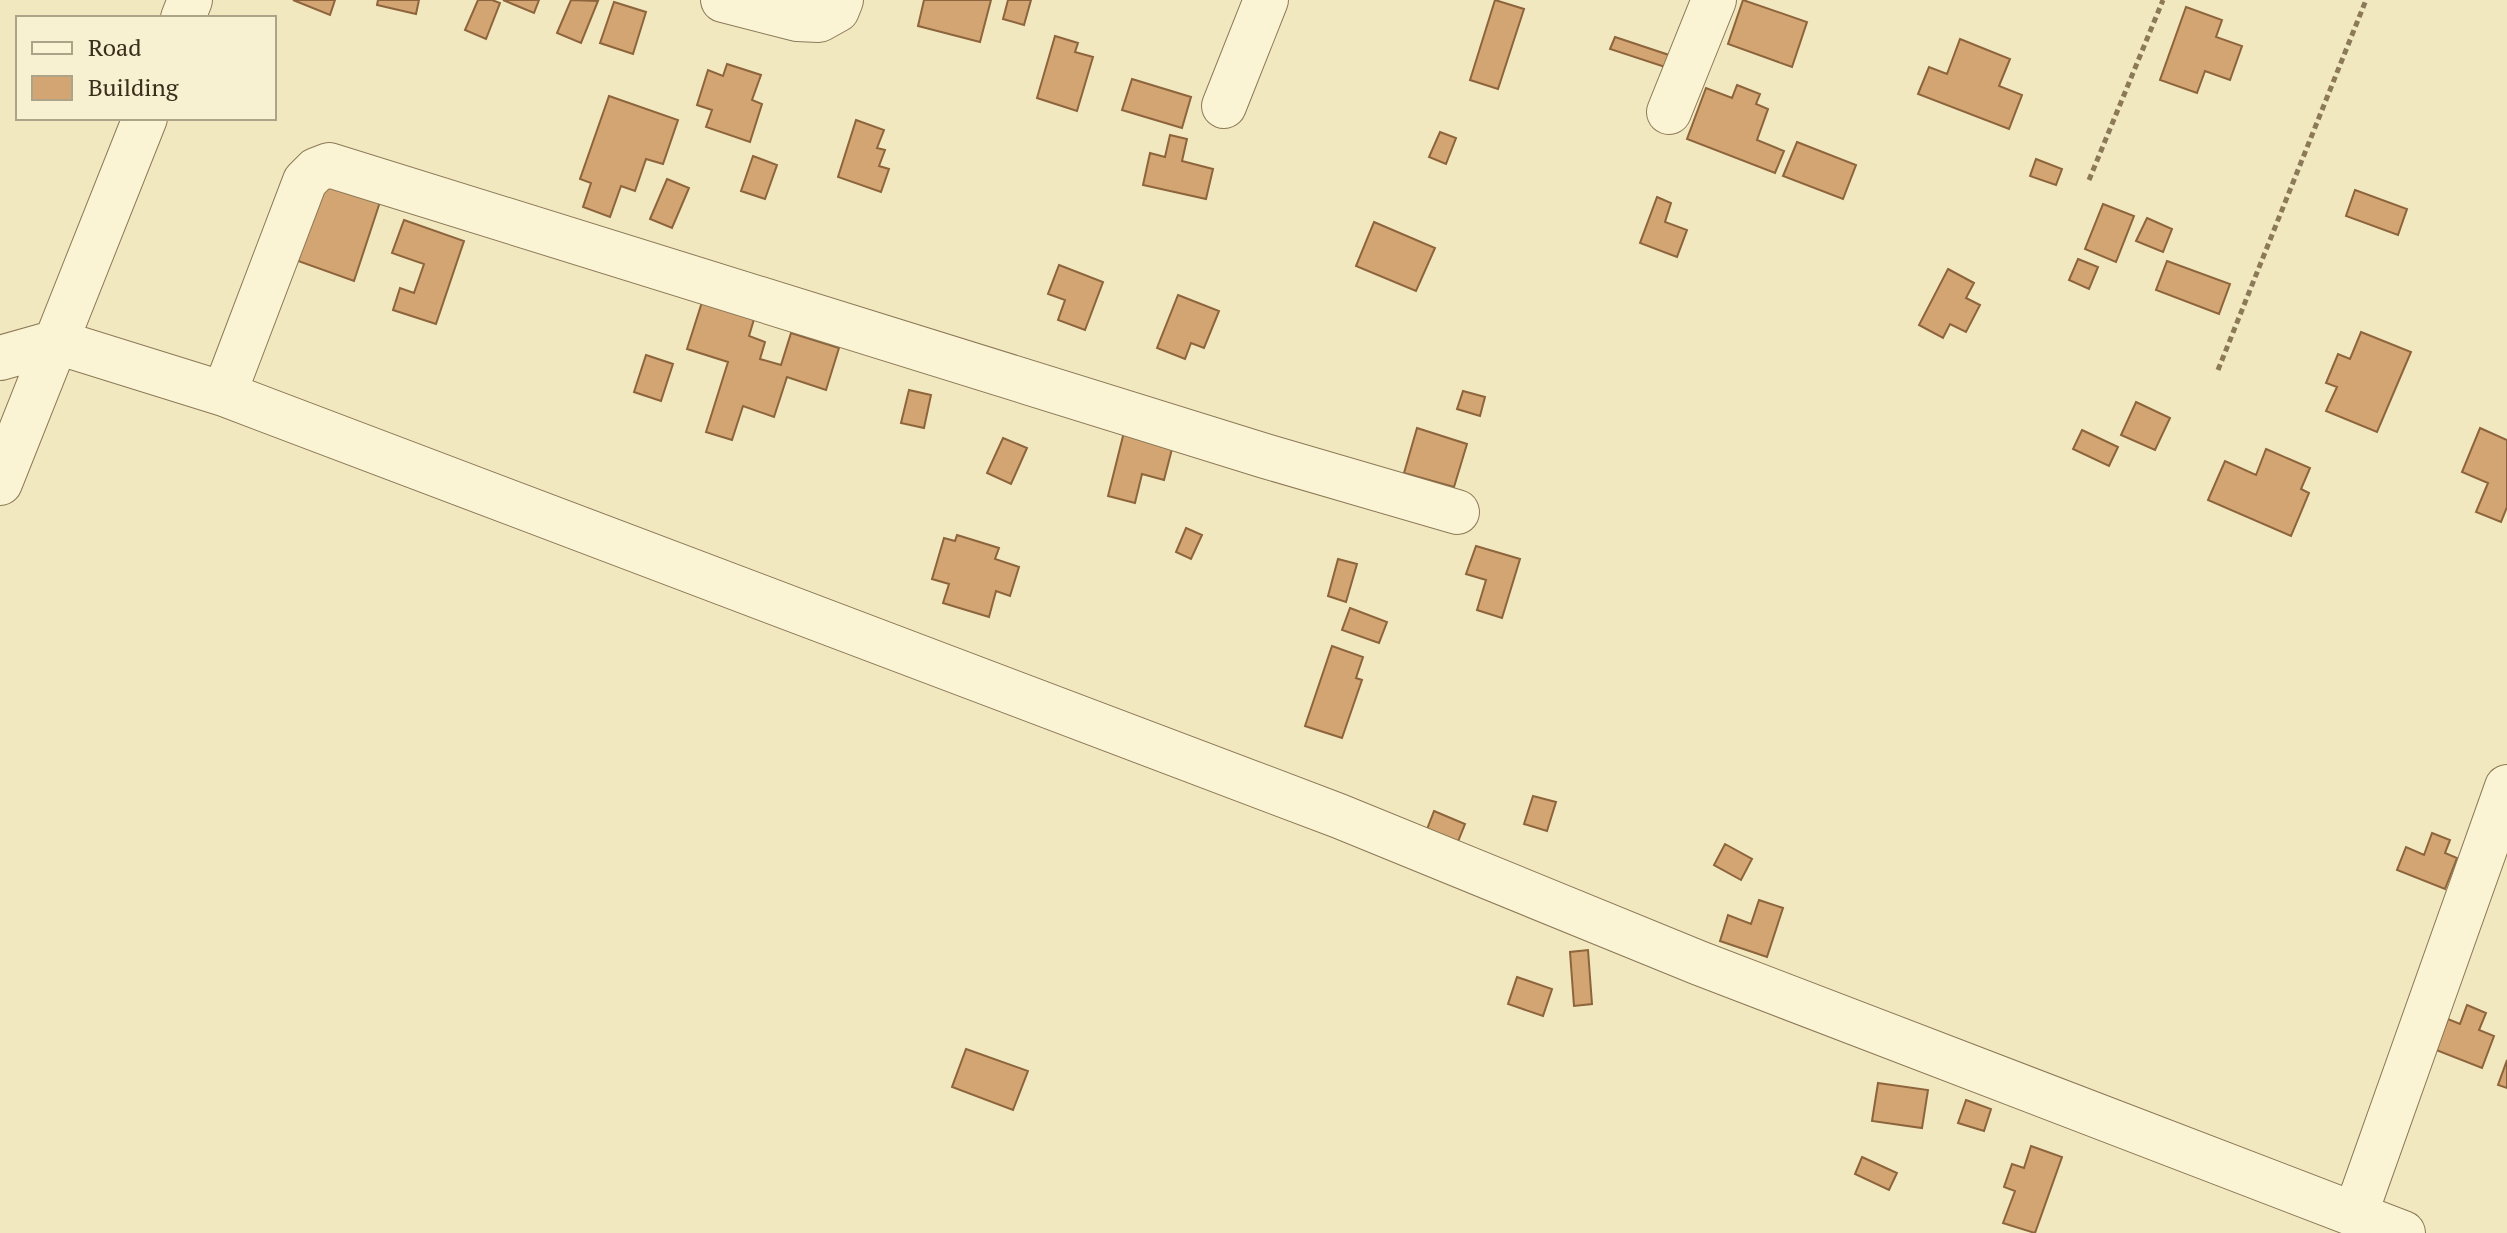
<svg xmlns="http://www.w3.org/2000/svg" width="2507" height="1233" viewBox="0 0 2507 1233" font-family="'PT Serif',serif">
<style>
.building{fill:#d2a573;stroke:#8d643b;stroke-width:2}
.lines{fill:none;stroke-linecap:round;stroke-linejoin:round}
.minor-casing{stroke:#8c7957;stroke-width:46}
.path{stroke:#8c7957;stroke-width:5;stroke-dasharray:6 4;stroke-linecap:butt}
.minor{stroke:#fbf4d4;stroke-width:44}
</style>
<rect width="100%" height="100%" fill="#f1e8c0"/>
<!-- building -->
<path class="building" d="M293,0H335L330,15Z
M378,0H419L416,14L377,5Z
M478,0H492L500,3L486,39L465,30Z
M503,0H539L534,13Z
M571,0L598,1L581,43L557,33Z
M924,0H991L980,42L918,26Z
M1008,0H1031L1024,25L1003,19Z
M1495,0L1524,9L1498,89L1470,80Z
M1743,0L1807,22L1792,67L1728,44Z
M614,2L646,12L633,54L600,43Z
M2186,7L2222,20L2216,37L2242,46L2230,80L2205,71L2197,93L2160,80Z
M1055,36L1078,43L1075,52L1093,57L1077,111L1037,98Z
M1615,37L1669,55L1665,67L1610,49Z
M1960,39L2010,59L1999,86L2022,95L2009,129L1918,94L1929,67L1947,74Z
M727,64L761,75L752,100L762,104L750,142L706,127L712,110L697,105L708,70L723,76Z
M1132,79L1191,97L1182,128L1122,110Z
M1737,85L1760,94L1756,104L1768,109L1757,140L1784,151L1775,173L1687,139L1706,88L1732,98Z
M609,96L678,120L663,164L646,159L635,191L621,186L610,217L583,207L591,183L580,179Z
M856,120L884,130L877,148L885,150L879,166L889,169L881,192L838,177Z
M1440,132L1456,138L1446,164L1429,157Z
M1170,135L1187,139L1182,161L1213,169L1206,199L1143,185L1150,153L1165,157Z
M1797,142L1856,165L1843,199L1783,176Z
M753,156L777,165L765,199L741,191Z
M2036,159L2062,169L2056,185L2030,176Z
M667,179L689,188L672,228L650,219Z
M324,183L380,202L354,281L298,261Z
M2355,190L2407,209L2398,235L2346,216Z
M1657,197L1671,203L1665,222L1687,230L1677,257L1640,243Z
M2103,204L2134,216L2116,262L2085,249Z
M2147,218L2172,229L2163,252L2136,241Z
M404,220L464,241L436,324L393,310L400,288L414,293L424,264L392,253Z
M1374,222L1435,248L1416,291L1356,266Z
M2078,259L2098,267L2089,289L2069,280Z
M2167,261L2230,284L2219,314L2156,290Z
M1059,265L1103,282L1085,330L1058,320L1065,300L1048,294Z
M1948,269L1974,283L1966,298L1980,305L1966,332L1950,324L1943,338L1919,325Z
M1178,295L1219,311L1204,348L1191,343L1185,359L1157,348Z
M703,299L755,316L749,336L765,342L760,359L781,365L791,333L839,348L826,390L787,377L774,417L743,406L732,440L706,432L728,362L687,349Z
M2361,332L2411,352L2377,432L2326,411L2337,387L2326,383L2338,354L2350,359Z
M646,355L673,364L661,401L634,392Z
M909,390L931,395L924,428L901,423Z
M1463,391L1485,397L1480,416L1457,409Z
M2136,402L2170,418L2155,450L2121,435Z
M1417,428L1467,444L1454,487L1404,473Z
M2480,428L2507,440V507L2501,522L2476,512L2488,483L2462,472Z
M2082,430L2118,447L2109,466L2073,449Z
M1124,432L1173,445L1164,480L1142,474L1135,503L1108,496Z
M1003,438L1027,448L1011,484L987,473Z
M2266,449L2310,468L2301,489L2309,493L2291,536L2208,500L2225,461L2256,475Z
M1186,528L1202,535L1191,559L1176,552Z
M957,535L999,548L995,559L1019,567L1010,596L996,591L989,617L943,603L949,584L932,579L944,538L955,541Z
M1476,546L1520,559L1502,618L1477,610L1486,580L1466,574Z
M1338,559L1357,564L1346,602L1328,596Z
M1350,608L1387,622L1379,643L1342,630Z
M1332,646L1363,657L1356,678L1362,680L1342,738L1305,726Z
M1533,796L1556,802L1547,831L1524,824Z
M1434,811L1465,824L1457,844L1426,832Z
M2432,833L2450,840L2445,853L2457,858L2445,889L2397,870L2406,847L2424,855Z
M1725,844L1752,859L1741,880L1714,865Z
M1759,900L1783,908L1767,957L1720,941L1728,915L1751,924Z
M1588,950L1592,1004L1574,1006L1570,952Z
M1517,977L1552,989L1543,1016L1508,1004Z
M2467,1005L2486,1013L2479,1030L2494,1036L2482,1068L2436,1050L2448,1019L2460,1024Z
M966,1049L1028,1071L1013,1110L952,1087Z
M2507,1060V1088L2498,1085Z
M1878,1083L1928,1090L1922,1128L1872,1121Z
M1966,1100L1991,1109L1984,1131L1958,1123Z
M2031,1146L2062,1157L2035,1233L2003,1223L2015,1191L2004,1187L2012,1164L2024,1168Z
M1862,1157L1897,1173L1889,1190L1855,1174Z"/>
<g class="lines">
<!-- minor casing -->
<g class="minor-casing">
<path id="minor" d="M723,0L797,19L819,20L837,10L841,0
M183,18L190,0
M1224,106L1266,0
M1669,112L1714,0
M0,358L57,342L224,394L1339,816L1699,963L2403,1233
M224,394L305,181L316,170L329,165L1265,456L1457,512
M0,483L145,118
M2355,1215L2507,787"/>
</g>
<!-- path -->
<path class="path" d="M2089,180L2163,0
M2218,370L2366,0"/>
<!-- minor -->
<use href="#minor" class="minor"/>
</g>
<!-- legend -->
<rect x="16" y="16" width="260" height="104" fill="#f8f1d1" stroke="#aca389" stroke-width="2"/>
<rect x="32" y="42" width="40" height="12" fill="#fbf4d4" stroke="#aca389" stroke-width="2"/>
<text x="88" y="56" font-size="24" fill="#3a2e1c">Road</text>
<rect x="32" y="76" width="40" height="24" fill="#d2a573" stroke="#aca389" stroke-width="2"/>
<text x="88" y="96" font-size="24" fill="#3a2e1c">Building</text>
</svg>
